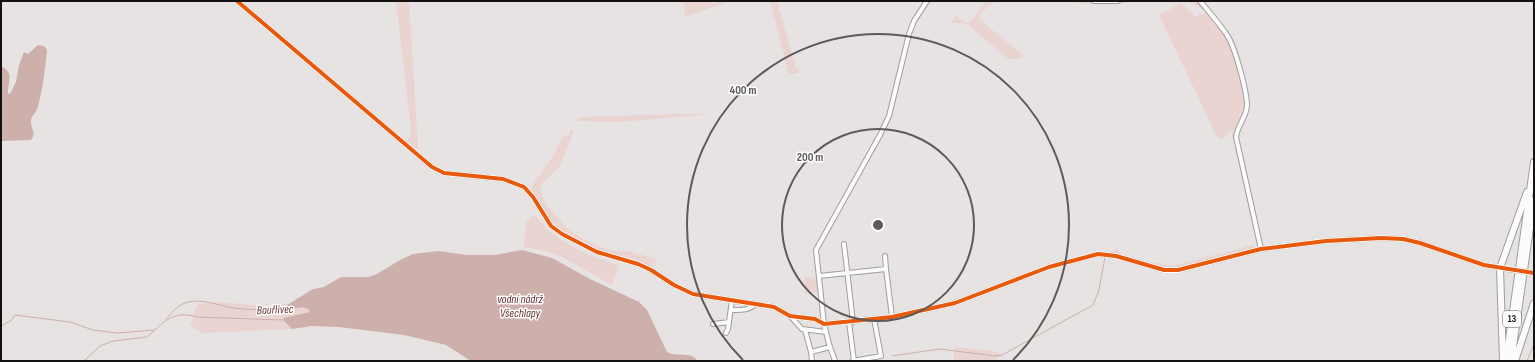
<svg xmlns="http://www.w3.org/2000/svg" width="1535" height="362" viewBox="0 0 1535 362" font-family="'Sofia Sans Condensed',sans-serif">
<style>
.green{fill:#ead4d1}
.water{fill:#cdafac}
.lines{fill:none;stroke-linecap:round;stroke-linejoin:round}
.stream{stroke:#cdafac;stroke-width:1}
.minor-casing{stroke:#9f9d9d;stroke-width:6}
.highway-casing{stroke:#9f9d9d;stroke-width:8}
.minor{stroke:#fbfbfb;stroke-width:4}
.highway{stroke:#fbfbfb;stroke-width:6}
.minor-bridge-casing{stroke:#9f9d9d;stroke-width:6;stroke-linecap:butt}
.minor-bridge{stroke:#fbfbfb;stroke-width:4}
.cycleway-casing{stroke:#fff;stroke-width:6}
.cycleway{stroke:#e8590c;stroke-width:4}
.ring{fill:none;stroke:#5d5a5a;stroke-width:2}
.labels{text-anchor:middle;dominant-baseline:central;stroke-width:3;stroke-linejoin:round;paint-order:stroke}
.shield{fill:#fff;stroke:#5a5858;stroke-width:1}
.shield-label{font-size:10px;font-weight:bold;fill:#131111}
.water-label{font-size:12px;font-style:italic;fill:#67302d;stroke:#fff}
.centre{fill:#5d5a5a;stroke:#fff;stroke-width:2}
.ring-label{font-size:12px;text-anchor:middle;font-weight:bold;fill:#5d5a5a;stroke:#fff;stroke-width:3;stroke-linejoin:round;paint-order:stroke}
</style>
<rect width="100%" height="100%" fill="#e7e3e3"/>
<!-- green -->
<path class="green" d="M396,1H409L418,147L420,151L407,141L410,135L411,129Z
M683,1H713L712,4L721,1H730L685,17Z
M770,1H777L795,65L800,72L803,71L789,75Z
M984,1H995L982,12L979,19L1024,56L1016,59H1008L967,24L961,23H951L956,16L968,24L984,5Z
M1058,1H1083L1107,3L1134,1C1106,8 1086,3 1058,1Z
M1188,1H1198L1225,34L1233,52L1243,86L1246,102L1245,114L1236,132L1258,245L1255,244L1256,241L1232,135L1233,130L1222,139H1220L1217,137L1159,15L1181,3L1196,17L1201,14L1205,13L1204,10Z
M679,114H711L620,122L578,121L580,117Z
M570,130L574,131L560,166L542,184L540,190L545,203L568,229L583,239L600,247L615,251H627L657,259L652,267C624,256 572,246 552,223C543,213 537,200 531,188L535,181L555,153L563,136L569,135Z
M534,214C540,221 546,229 554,234C572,249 596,258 619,265L612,285L562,257L549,252L524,247L526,223Z
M1253,245L1257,248L1174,268L1160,267L1112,253L1117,248L1118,251L1123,255L1144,261L1172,266Z
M804,277L817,278L818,292L805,294Z
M220,302L263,306L285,304L287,305V308C295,311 305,304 310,312L292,316L283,320L292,329L203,333L190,325L198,304Z
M954,347L993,351L1002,354L995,361H954Z"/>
<!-- water -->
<path class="water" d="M38,45L44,46L47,50C45,69 43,89 38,106C37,112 32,115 31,120C30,129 37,132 31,140L1,141V67C14,71 8,81 8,93L10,94L16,82L19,65L24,52L28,54Z
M522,250L552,258L590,279L639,302L647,310L667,352C677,358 689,350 698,361H471L446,345L404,335L339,327L312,326L292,329L283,320L284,318L310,312C306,304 296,309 288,310L287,305L313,289L324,287L341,277H368L375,275L402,259L413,254L439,251L466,255H495Z"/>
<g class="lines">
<!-- stream -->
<path class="stream" d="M166,319C172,312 177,306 185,303C200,297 219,306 234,308C253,310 268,311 287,308
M1,326L12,320L15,315L70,322L93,330L117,333L155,330C169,316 178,312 198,317L283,320
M892,356L940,349L995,356L1002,355L1093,305L1099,290L1105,257
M84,361L100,346L113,341L147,337L154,331
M1527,361L1534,344"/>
<!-- minor casing -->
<g class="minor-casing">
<path id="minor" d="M237,1L432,167L444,173L503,179L524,187L533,197L551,226L562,234L597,252L638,264L651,270L674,285L693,294L774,307L790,316L815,319L824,324L892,317L955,303L1049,267L1098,254L1116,256L1164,270H1178L1261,249L1326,241L1381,238L1403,239L1420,243L1484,265L1507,269
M1094,1H1118
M1200,1C1209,12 1219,23 1227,35C1235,47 1247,91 1247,106C1246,118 1237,126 1236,137L1261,249
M844,244L853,322
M885,256L886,269
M819,276L886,269L892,317
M731,310C739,310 749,311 755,304
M790,316L802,329L826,332
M849,322L854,361
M713,324L729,322
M805,330L811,352L830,347
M726,333L728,329L732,300
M811,352L812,361
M835,361L829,344L824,324L816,250L880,135L889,116L909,34L914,21L927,1
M852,361L881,356L874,319"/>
</g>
<!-- highway casing -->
<g class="highway-casing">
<path id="highway" d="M1503,361L1500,268L1527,192
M1506,361L1534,162
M1511,361L1534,200
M1515,361L1534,303"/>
</g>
<!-- minor -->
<use href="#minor" class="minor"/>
<!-- highway -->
<use href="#highway" class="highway"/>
<!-- minor-bridge casing -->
<g class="minor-bridge-casing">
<path id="minor-bridge" d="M1507,269L1534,273"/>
</g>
<!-- minor-bridge -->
<use href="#minor-bridge" class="minor-bridge"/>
<!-- cycleway casing -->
<g class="cycleway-casing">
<path id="cycleway" d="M237,1L432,167L444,173L503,179L524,187L533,197L551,226L562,234L597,252L638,264L651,270L674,285L693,294L774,307L790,316L815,319L824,324L892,317L955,303L1049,267L1098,254L1116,256L1164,270H1178L1261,249L1326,241L1381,238L1403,239L1420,243L1484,265L1534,273"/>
</g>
<!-- cycleway -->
<use href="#cycleway" class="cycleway"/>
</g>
<!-- distance rings -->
<g class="ring">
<circle cx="878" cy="225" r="96"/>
<path d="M743 360A191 191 0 1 1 1013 360"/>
</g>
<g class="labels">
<!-- shield labels -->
<rect class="shield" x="1503" y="311" width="18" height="16" rx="3"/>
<g class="shield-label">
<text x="1512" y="319">13</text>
</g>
<!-- water labels -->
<g class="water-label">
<text x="520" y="299">vodní nádrž<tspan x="520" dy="14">Všechlapy</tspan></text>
<text transform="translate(275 310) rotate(-2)">Bouřlivec</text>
</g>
</g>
<circle cx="878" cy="225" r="6" class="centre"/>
<g class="ring-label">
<text x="743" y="94">400 m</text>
<text x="810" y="161">200 m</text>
</g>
<!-- border -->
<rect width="1535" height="362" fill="none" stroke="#131111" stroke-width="4"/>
</svg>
